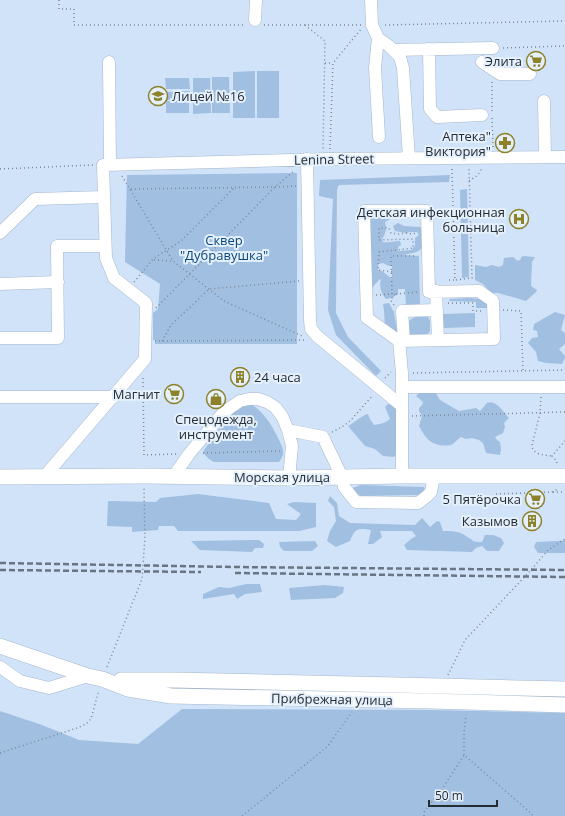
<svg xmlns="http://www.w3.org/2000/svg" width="565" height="816" viewBox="0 0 565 816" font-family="'Open Sans',sans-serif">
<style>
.green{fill:#a1bfe0;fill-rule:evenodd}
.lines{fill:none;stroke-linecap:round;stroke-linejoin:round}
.minor-casing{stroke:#a5b7cb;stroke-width:13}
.major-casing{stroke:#a5b7cb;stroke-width:16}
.path{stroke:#7b8897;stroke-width:1.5;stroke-dasharray:1 3;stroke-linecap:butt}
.minor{stroke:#fff;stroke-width:12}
.major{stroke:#fff;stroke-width:15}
.rail{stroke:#6a7583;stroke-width:2.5;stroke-dasharray:6 3;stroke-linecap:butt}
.labels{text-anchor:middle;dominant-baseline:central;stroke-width:4;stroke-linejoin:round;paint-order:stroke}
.poi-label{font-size:13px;fill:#252c34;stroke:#e5f0fd;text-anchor:end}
.street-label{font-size:13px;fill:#252c34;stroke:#e5f0fd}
.park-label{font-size:13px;fill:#0b467c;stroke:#e5f0fd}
</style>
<rect width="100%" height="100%" fill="#d1e3f9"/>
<!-- green -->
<path class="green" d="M255,71V118H233V72Z
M257,71H279V118H257Z
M212,77H229L230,113H212Z
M165,78H189L190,89H166Z
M193,78H210L211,113L193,114Z
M190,91V99L167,100V92Z
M166,101H189V113H166Z
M297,173V344H155V340H153V313L158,309L160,284L125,262L127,175Z
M450,175L449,182L339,185L337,189L336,313L348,337L381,371L376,376L336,335L328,310L333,199L319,196L320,180Z
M467,189L469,277L462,278L460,190Z
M385,214L392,218L385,222C387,229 386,233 382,239L383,242C389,243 394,241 400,241L401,245L398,247V251L411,250L415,246V238L419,235L417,232H410L406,233L395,231L393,226L398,223L404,226L420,227L425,231L427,239C424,245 421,252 413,253C409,254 407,254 403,255L419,256L420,305L406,306L405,289H398V294L392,298L386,299C381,294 379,286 381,279L379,280L370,290L369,216ZM383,263L389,266L392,265V279L382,271L378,270V264Z
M524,256L535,257L532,262L531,286L537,290L536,292L526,301L498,293H491L483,284L475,280V265L486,267L492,265L499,267L503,265L504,258L513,257L518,261L521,259V257Z
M469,298L482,299L490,308H476V302L449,301L450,299Z
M389,303L394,312L397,330L400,331L401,337L385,327L384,311L383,304Z
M555,312L565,315L561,330L565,333V344L559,349L565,356V358L562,364L546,363L538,361L536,352L528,343L532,338L538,337L537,331L533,330L534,324Z
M475,313V327L443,328V314Z
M420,316L428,317L430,321V331L426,336H410L407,324C411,318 414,317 420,316Z
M434,390L440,400L459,411L476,408L480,411C482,409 485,405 487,403C496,399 504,413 509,418L504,423L505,427L503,433L495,437L497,440L500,442L501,449L500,455L486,453L483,443L479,440L472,438L466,439L461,437C458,439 455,442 453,444C445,448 430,444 426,437C423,434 421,429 419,426L422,416L419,411V408L422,405L423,402L416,396L419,393Z
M249,403C264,411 273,427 280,442C281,445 283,448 283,451C284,455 281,459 279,462H214L209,459L203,453L204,450L232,411Z
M388,404L399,406L398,452L394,457L383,456L375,449L365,446L348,426C354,423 362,415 368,414L370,419L374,425C381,424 385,423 390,419L385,407Z
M360,485L424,487L425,491L419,495L361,496L357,494L353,490V488Z
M198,494L269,503L276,519L296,520L301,514L287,504L294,502L316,503V527L299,531H178L174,526H159L158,530L132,532V527L107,526L108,501L156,502L160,498Z
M330,496L337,503L339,516L350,523L415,525L422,518L430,527L437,521L440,522L443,531C452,531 459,531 466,536C475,541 471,542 482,542L485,535H493L501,538L504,543L499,551H487L482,546L476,548L472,552L407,550L404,545L411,539L416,536L412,531H380L382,537L373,544H368L371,530C358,528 355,528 350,541L336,547L327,541L330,531L336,521L334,507L328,501Z
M259,540L264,544L263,548H255L252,552L200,550L191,541Z
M565,540V553H538L534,547L536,542L558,541Z
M315,541L318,546L312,551H284L280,547L279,542Z
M246,584H260L262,592L245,594L237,599L234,594L203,599V594L219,587L229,588Z
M325,585L344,587L343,593L335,598L291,600L289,588Z
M182,709L430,710L565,713V816H0V711L42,725L79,740L138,744Z"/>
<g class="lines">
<!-- minor casing -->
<g class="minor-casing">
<path id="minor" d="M371,0L372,25L378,38L389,46L400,57L403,68L409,158
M255,20L256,0
M378,38L375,68L379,137
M429,49L430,109L437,117L482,115
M393,50L493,48
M109,62L110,165
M482,62L500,74H530
M544,101L545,157
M307,159L310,320L311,329L317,336L402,406
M0,233L35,199L104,197
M0,284L58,282
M436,291L438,340
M0,338H58L57,246H105
M399,341L367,318L364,211H427L429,292L479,291L493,301L494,339L399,341L402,373V476
M404,341L402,311L437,310
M402,387H565
M0,397H114
M288,430L323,437L342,477L344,487L356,502L418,503L427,496L431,492L434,476
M44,477L145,359L146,303L114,278L106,258L103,165L330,159L565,157
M173,477L189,454L222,414L231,407L240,401L249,399H258L267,402L275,407L282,416L288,430L292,446L289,478
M0,667L20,681L49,688L88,676"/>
</g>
<!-- major casing -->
<g class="major-casing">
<path id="major" d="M0,477L144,476L289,478L402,476H565
M0,646L88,676L102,679L128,689L171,696L430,701L565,705
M121,680H173L440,686L565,689"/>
</g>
<!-- path -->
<path class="path" d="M59,0V9H74V25H246
M264,25H362
M305,25L325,41L323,149
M385,25L565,21
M503,48L565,46
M325,63H333
M492,82V113
M492,118L493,147
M330,149L333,63L362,28
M0,169L93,165
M452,169L455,280L472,278L469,168
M122,176L173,261L224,301L302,336
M469,181L478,175L482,168
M131,189L275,187L297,186
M154,260L173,261
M392,272L378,270L379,252L413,248V239L379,240V228H389L391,233L399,234L406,233L413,234L417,232
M449,280H455
M134,282L153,259L181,241L234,188
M392,294L391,256H417
M396,294L418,292
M376,295L392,294
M448,303H473V311H483
M394,305L391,301L392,298L395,294
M156,308L275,187L294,171
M503,310H505L521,311L523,370
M155,341L307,340
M162,341L171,325L209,289L299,281
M413,373L565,370
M143,378L144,455L176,454
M385,378L391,372
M541,397L540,413L532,445C532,455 544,455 552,456
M412,416L565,412
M332,432L342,427L350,421L373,395
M203,453L281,451
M557,463L556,460L552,456L565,441
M553,492H565
M496,494L552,492L556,490L557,489
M107,667L142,579L145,537L144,488
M448,675L465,640L531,570L548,550L565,539
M0,753L77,728L86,724L91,719L99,690
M464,755V732L466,715
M242,816L327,747L352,712
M424,816V812L444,786L464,755L532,814V816"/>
<!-- minor -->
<use href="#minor" class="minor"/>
<!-- major -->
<use href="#major" class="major"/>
<!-- rail -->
<path class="rail" d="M0,563L234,567L565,570
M0,570L201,572
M235,573L565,577"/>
</g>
<!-- icons -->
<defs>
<g id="supermarket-ring" transform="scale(1)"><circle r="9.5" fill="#e5f0fd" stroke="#8d8129" stroke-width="1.5"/><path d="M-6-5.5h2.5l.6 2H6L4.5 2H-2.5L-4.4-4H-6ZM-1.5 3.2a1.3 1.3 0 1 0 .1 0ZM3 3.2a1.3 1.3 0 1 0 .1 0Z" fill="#8d8129"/></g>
<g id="school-ring" transform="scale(1)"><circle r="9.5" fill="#e5f0fd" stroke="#8d8129" stroke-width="1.5"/><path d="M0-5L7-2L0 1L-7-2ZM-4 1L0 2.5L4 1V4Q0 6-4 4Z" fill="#8d8129"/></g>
<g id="pharmacy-ring" transform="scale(1)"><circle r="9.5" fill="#e5f0fd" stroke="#8d8129" stroke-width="1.5"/><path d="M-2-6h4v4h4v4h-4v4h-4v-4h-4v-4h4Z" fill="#8d8129"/></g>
<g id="hospital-ring" transform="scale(1)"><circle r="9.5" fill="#e5f0fd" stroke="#8d8129" stroke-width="1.5"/><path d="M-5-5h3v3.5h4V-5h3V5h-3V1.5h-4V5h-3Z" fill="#8d8129"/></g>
<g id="building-ring" transform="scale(1)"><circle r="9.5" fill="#e5f0fd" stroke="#8d8129" stroke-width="1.5"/><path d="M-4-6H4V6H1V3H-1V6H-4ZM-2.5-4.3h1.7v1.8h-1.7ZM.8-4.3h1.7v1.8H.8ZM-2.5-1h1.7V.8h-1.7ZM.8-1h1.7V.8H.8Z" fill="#8d8129"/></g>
<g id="shop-ring" transform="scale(1)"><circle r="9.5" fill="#e5f0fd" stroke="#8d8129" stroke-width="1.5"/><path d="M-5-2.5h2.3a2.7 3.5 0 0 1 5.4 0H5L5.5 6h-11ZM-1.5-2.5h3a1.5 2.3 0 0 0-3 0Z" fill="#8d8129"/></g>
</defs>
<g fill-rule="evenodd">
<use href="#supermarket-ring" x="536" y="61"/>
<use href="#school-ring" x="158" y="96"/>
<use href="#pharmacy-ring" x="505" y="143"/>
<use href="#hospital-ring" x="519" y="219"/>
<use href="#building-ring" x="240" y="377"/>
<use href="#supermarket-ring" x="174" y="394"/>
<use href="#shop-ring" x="216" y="399"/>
<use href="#supermarket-ring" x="535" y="499"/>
<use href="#building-ring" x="532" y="521"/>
</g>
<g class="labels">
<!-- poi labels -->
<g class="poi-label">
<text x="522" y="61">Элита</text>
<text x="172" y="96" text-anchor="start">Лицей №16</text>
<text x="491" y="136">Аптека"<tspan x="491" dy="15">Виктория"</tspan></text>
<text x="505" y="212">Детская инфекционная<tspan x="505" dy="15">больница</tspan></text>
<text x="254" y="377" text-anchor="start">24 часа</text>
<text x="160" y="394">Магнит</text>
<text x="216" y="419" text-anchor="middle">Спецодежда,<tspan x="216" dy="15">инструмент</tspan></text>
<text x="521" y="499">5 Пятёрочка</text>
<text x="518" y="521">Казымов</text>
</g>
<!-- street labels -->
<g class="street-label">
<text transform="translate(334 159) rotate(-1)">Lenina Street</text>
<text x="282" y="477">Морская улица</text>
<text transform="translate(332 699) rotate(1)">Прибрежная улица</text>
</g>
<!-- park labels -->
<g class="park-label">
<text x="224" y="240">Сквер<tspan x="224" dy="15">"Дубравушка"</tspan></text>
</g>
</g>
<!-- scale -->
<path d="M429 800v6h68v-6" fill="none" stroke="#252c34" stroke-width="2"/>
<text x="435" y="800" font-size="12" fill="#252c34" stroke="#e5f0fd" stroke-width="3" paint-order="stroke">50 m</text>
</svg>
